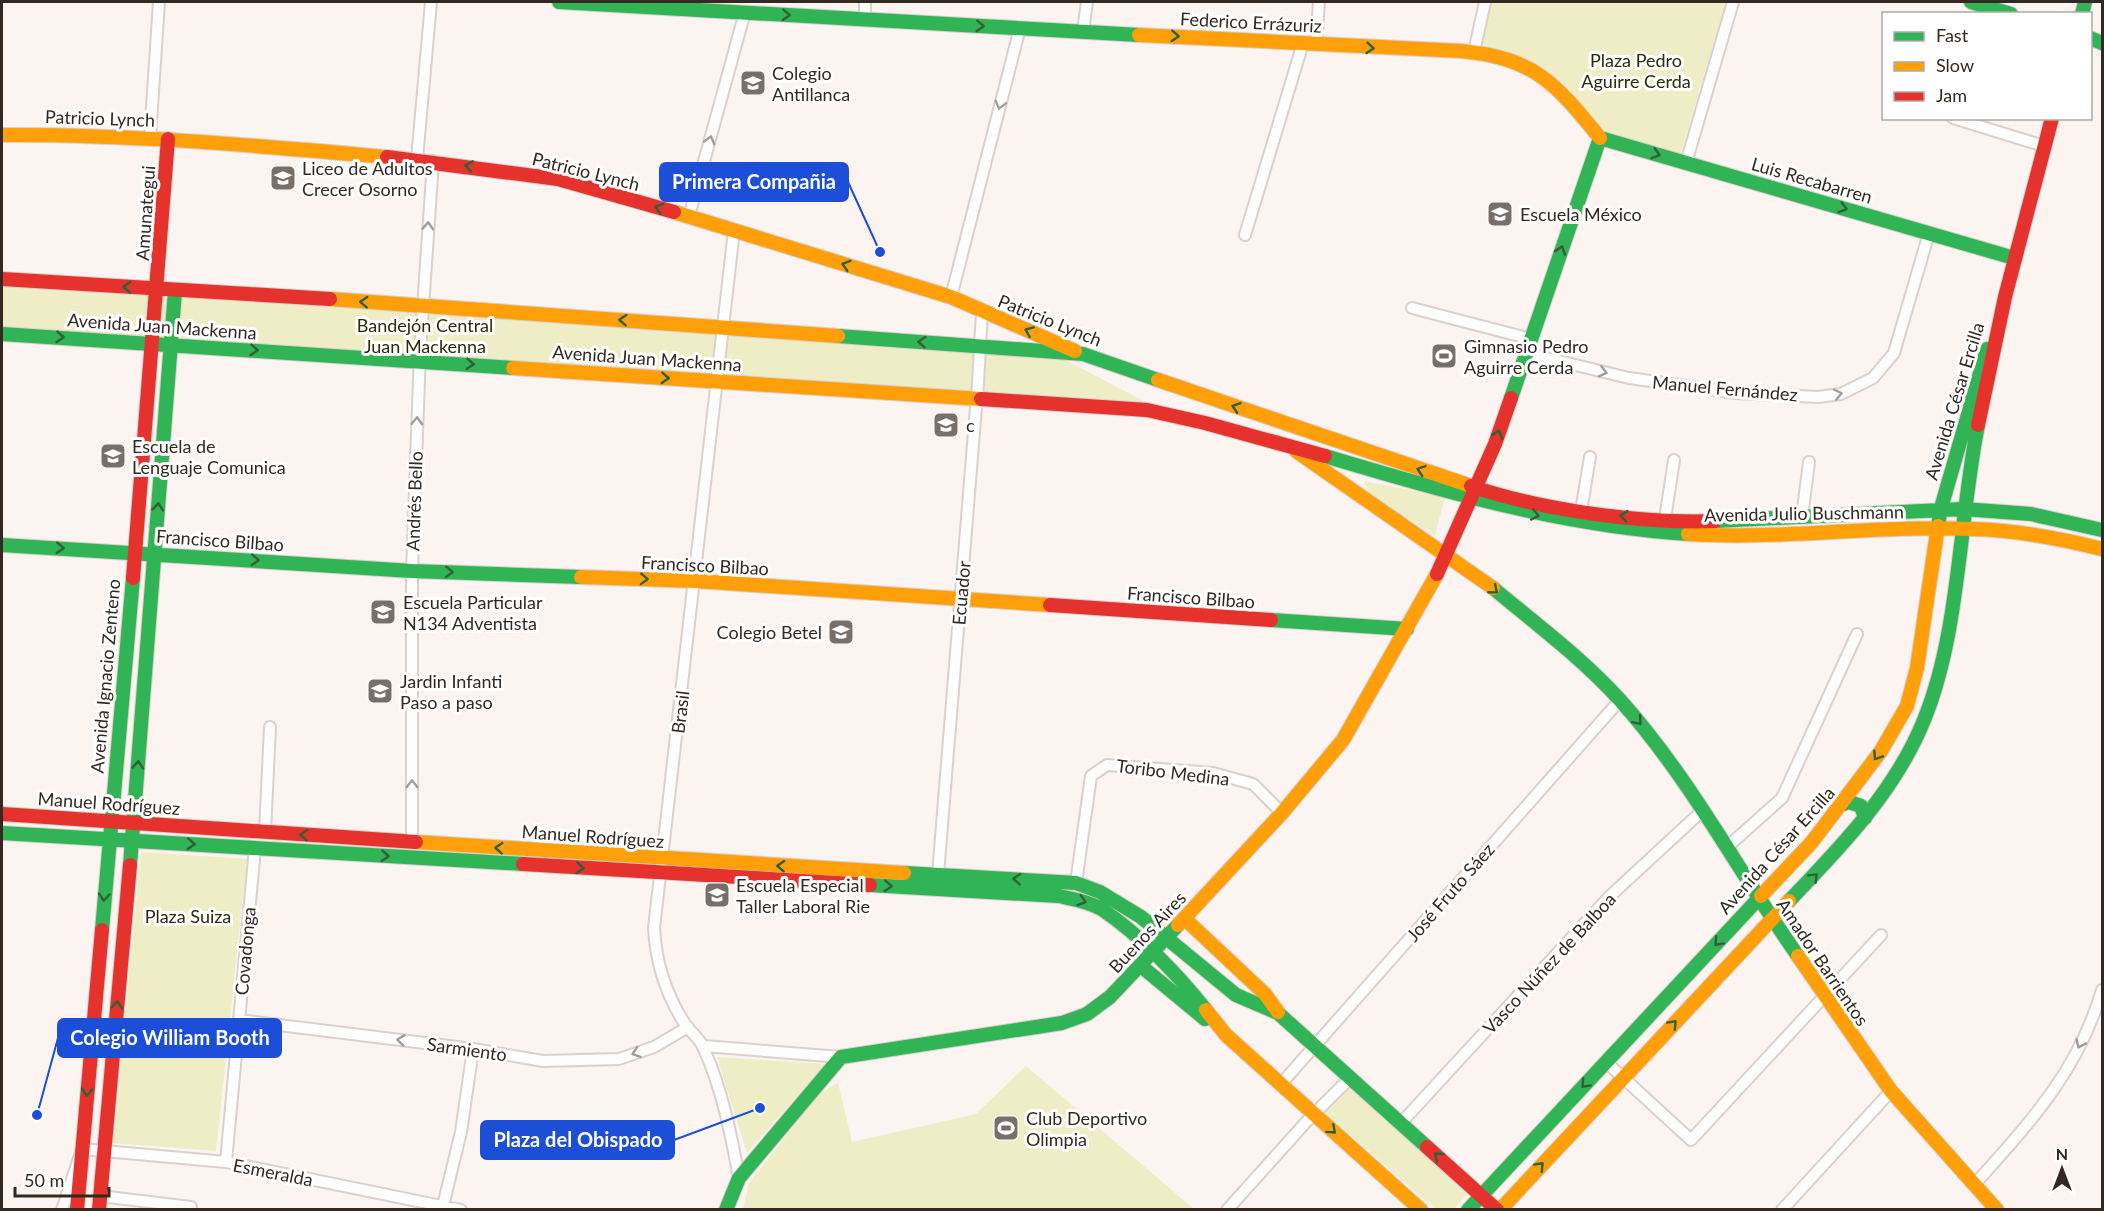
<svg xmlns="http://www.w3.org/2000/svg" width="2104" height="1211" viewBox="0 0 2104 1211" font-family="Lato,sans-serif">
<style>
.green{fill:#eeedc5}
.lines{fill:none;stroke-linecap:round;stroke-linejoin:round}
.street-casing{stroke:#dad1cd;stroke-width:14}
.fast-casing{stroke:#dad1cd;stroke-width:16}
.slow-casing{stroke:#dad1cd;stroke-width:16}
.jam-casing{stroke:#dad1cd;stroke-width:16}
.street{stroke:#fefdfd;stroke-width:10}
.fast{stroke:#30b455;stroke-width:14}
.slow{stroke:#ff9f0a;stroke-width:14}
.jam{stroke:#e5322d;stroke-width:14}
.oneway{stroke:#326036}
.oneway2{stroke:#a39d9a}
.labels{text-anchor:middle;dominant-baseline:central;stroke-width:6;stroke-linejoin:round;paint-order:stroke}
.street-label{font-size:18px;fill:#332822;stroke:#fff}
.park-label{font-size:18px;fill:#2a2c0a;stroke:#fff}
.poi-label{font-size:18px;fill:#332822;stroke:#fff;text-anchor:start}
.leader{fill:none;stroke:#1d4ed8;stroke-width:2}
.callout-dot{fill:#1d4ed8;stroke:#fff;stroke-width:2}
.callout{fill:#1d4ed8;stroke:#1d4ed8;stroke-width:2}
.callout-label{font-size:20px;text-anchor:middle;font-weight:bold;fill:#fff}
</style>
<rect width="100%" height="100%" fill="#fbf4f0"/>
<!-- green -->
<path class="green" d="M1491,2H1726L1679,158L1603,134L1565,89L1481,49Z
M2,282L1056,355L1151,405L2,327Z
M1364,481L1445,497L1435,535L1369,495Z
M141,852L247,859L216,1151L113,1143Z
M717,1057L825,1064L747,1153Z
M1026,1066L1194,1209H743L749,1183L821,1092L838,1083L852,1142L976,1114Z
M1347,1086L1469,1193L1454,1209H1435L1324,1112Z"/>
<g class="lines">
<!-- street casing -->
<g class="street-casing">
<path id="street" d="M865,19V2
M1083,31L1087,2
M1316,44L1319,2
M1474,52L1485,2
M1953,118L2044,146
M150,137L159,2
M417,159L431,2
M1686,163L1733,2
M689,216L745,12
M734,231L654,928C656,965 666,996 687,1027C693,1034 701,1040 704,1049C722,1089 731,1134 739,1178
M1245,235L1303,43
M951,297L1020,28
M1412,308L1531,339
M1526,353L1629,378L1735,393L1818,397L1841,394L1873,378L1894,353L1929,233
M1581,511L1590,457
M1802,517L1809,462
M1665,519L1674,460
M265,832L270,727
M412,842V571L420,352L433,161
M1726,848L1782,798L1857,634
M938,874L978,383L982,312
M1076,883L1091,776L1107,765L1213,773L1253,784L1282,813
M239,1020L473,1049L543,1061L619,1059L654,1047L688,1027
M704,1046L841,1057
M1606,1062L1691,1140L1881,935
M1281,1084L1620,700
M1401,1123L1609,897L1703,810
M226,1162L255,848
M1975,1184C2030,1122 2078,1072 2102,990
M100,1196L191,1207
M62,1210L82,1149L226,1162L461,1210
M442,1210L461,1132L473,1049
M1227,1210L1307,1121L1350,1078
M1782,1210L1891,1091"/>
</g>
<!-- fast casing -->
<g class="fast-casing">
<path id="fast" d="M559,2L1139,35
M1971,2L2011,14
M2082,14L2085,2
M2090,38L2102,43
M1600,138L2014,258
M2,334L513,368
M838,336L1083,354L1158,380
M1511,398L1600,138
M1325,456C1445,492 1563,526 1688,534
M1715,521L1963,509L2031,514L2102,530
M1938,526L1941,508L1987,349
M2,545L412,571L581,577
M1493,588C1536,624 1582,658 1620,700C1690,778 1738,871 1798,956
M1271,620L1407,629
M1843,804L1849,802L1861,806L1865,818
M2,833L523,864
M130,865L175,291
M904,873L1076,883L1100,892L1141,917L1236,995L1278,1013L1427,1147
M870,885L1059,896C1073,899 1091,902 1103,910C1140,935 1179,976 1206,1010
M1789,901C1841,847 1896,790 1924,720C1960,632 1959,519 1978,425
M102,930L133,578
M1141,966L1205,1019
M726,1210L739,1178L841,1057L1062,1023L1087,1014L1110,997L1178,925
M1468,1210L1761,896"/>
</g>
<!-- slow casing -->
<g class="slow-casing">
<path id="slow" d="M1139,35L1461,51C1535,58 1555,83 1600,138
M2,135C131,134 259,146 387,157
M674,212L951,297L1075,351
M330,299L838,336
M513,368L981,399
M1158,380L1471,486
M1296,451L1493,588
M1688,534C1783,540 1877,525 1971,529C2016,530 2059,538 2102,549
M581,577L696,581L1050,605
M416,842L904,873
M1761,896L1812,842L1881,751L1907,706L1917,668L1938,526
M1185,919L1265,994L1278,1012
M1178,925L1282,813L1343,740L1437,574
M1798,956L1891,1091L1997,1210
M1206,1010L1226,1035L1421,1210
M1500,1210L1789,901"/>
</g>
<!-- jam casing -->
<g class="jam-casing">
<path id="jam" d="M387,157L558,179L674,212
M2,279L330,299
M981,399L1147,410L1205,423L1325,456
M1978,425L2005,297L2052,118
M1471,486C1540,510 1642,524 1715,521
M1437,574L1495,444L1511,398
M133,578L168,139
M1050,605L1271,620
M2,814L416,842
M523,864L870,885
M1427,1147L1497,1210
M77,1210L102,930
M99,1210L130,865"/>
</g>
<!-- street -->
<use href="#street" class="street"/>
<!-- fast -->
<use href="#fast" class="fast"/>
<!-- slow -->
<use href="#slow" class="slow"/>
<!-- jam -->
<use href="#jam" class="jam"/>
</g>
<!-- one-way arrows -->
<defs><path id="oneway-chevron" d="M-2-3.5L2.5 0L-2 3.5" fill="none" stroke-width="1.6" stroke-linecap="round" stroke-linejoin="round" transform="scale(1.5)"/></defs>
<g class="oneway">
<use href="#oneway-chevron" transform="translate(786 15) rotate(3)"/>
<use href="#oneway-chevron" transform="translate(980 26) rotate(3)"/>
<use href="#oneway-chevron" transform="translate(1175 36) rotate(3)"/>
<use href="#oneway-chevron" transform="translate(1370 48) rotate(5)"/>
<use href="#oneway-chevron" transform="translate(1656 154) rotate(16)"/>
<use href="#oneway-chevron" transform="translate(469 166) rotate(-171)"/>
<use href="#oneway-chevron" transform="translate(659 208) rotate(-164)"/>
<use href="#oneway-chevron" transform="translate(1843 208) rotate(16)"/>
<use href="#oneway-chevron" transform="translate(1561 250) rotate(-71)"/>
<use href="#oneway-chevron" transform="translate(846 265) rotate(-163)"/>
<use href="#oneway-chevron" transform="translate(127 287) rotate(-176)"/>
<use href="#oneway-chevron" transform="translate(364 302) rotate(-177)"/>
<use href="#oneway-chevron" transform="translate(623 320) rotate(-176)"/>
<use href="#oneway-chevron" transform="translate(1029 331) rotate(-157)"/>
<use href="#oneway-chevron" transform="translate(60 337) rotate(4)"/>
<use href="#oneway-chevron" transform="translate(922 342) rotate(-176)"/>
<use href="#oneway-chevron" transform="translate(254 350) rotate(4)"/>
<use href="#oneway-chevron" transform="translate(470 364) rotate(4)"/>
<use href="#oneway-chevron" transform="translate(665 378) rotate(4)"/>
<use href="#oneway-chevron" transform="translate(1236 407) rotate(-161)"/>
<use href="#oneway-chevron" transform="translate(1498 434) rotate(-71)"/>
<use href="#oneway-chevron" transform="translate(1421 470) rotate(-161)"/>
<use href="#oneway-chevron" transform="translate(158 507) rotate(-85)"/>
<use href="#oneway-chevron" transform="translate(1535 515) rotate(11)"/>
<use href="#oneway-chevron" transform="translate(1624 516) rotate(-174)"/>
<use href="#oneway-chevron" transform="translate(60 548) rotate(3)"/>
<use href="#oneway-chevron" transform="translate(255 560) rotate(4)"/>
<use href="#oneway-chevron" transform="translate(449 572) rotate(2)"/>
<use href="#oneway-chevron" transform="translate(644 579) rotate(2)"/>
<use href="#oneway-chevron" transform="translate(1494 590) rotate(39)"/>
<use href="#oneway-chevron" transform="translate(1638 721) rotate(49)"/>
<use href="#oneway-chevron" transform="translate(1877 756) rotate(124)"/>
<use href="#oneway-chevron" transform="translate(138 765) rotate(-86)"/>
<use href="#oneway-chevron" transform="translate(304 835) rotate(-176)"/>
<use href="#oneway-chevron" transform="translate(191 844) rotate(4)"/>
<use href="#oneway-chevron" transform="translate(499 848) rotate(-176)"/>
<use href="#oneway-chevron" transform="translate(385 856) rotate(4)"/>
<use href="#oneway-chevron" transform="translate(781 866) rotate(-177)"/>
<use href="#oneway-chevron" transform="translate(580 868) rotate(4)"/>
<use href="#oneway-chevron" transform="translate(1814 877) rotate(-45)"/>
<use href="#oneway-chevron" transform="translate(1017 879) rotate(-176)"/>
<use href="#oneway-chevron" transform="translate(888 886) rotate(3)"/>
<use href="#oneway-chevron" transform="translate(104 897) rotate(95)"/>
<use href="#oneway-chevron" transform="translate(1082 901) rotate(18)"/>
<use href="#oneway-chevron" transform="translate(1718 942) rotate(133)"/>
<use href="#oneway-chevron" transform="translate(117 1005) rotate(-85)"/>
<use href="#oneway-chevron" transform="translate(1673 1024) rotate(-47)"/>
<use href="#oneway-chevron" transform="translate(1585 1084) rotate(133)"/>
<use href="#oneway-chevron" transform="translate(87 1092) rotate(95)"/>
<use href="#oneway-chevron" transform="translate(1332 1130) rotate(42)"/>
<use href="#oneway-chevron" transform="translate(1438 1156) rotate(-138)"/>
<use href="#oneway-chevron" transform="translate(1540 1166) rotate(-47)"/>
</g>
<g class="oneway2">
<use href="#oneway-chevron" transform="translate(1000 105) rotate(104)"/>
<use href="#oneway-chevron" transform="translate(710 140) rotate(-75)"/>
<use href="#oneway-chevron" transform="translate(428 226) rotate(-86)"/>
<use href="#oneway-chevron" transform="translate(1603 372) rotate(14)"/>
<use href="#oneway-chevron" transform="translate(1838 394) rotate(-12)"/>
<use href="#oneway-chevron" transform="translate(417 421) rotate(-88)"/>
<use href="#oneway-chevron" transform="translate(412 784) rotate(-90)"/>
<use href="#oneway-chevron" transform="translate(401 1040) rotate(-173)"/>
<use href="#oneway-chevron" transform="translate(2080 1044) rotate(114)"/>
<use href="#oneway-chevron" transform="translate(636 1053) rotate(161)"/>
</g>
<!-- icons -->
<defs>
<g id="school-square" transform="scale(1.35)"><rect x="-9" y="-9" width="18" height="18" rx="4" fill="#796f6a" stroke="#fff"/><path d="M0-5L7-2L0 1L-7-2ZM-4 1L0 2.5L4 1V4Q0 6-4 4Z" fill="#fff"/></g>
<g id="stadium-square" transform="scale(1.35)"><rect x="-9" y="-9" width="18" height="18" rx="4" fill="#796f6a" stroke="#fff"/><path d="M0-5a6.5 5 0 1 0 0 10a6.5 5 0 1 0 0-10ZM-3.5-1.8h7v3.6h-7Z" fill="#fff"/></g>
</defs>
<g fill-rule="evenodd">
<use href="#school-square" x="753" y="83"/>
<use href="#school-square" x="283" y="178"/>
<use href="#school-square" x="1500" y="214"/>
<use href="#stadium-square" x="1444" y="356"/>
<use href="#school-square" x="946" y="425"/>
<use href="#school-square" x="113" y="456"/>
<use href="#school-square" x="383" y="612"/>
<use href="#school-square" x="841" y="632"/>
<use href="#school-square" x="380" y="691"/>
<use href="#school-square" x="717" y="895"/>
<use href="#stadium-square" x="1006" y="1128"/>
</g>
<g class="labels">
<!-- street labels -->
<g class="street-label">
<text transform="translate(1251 22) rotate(3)">Federico Errázuriz</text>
<text transform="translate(100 118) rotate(2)">Patricio Lynch</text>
<text transform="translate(586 171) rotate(14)">Patricio Lynch</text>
<text transform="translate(1812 180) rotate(16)">Luis Recabarren</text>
<text transform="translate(145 213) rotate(-86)">Amunategui</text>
<text transform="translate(1050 320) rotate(22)">Patricio Lynch</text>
<text transform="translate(162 326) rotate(4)">Avenida Juan Mackenna</text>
<text transform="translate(647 358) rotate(4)">Avenida Juan Mackenna</text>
<text transform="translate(1725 388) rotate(5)">Manuel Fernández</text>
<text transform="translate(1954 401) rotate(-73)">Avenida César Ercilla</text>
<text transform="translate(414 501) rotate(-88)">Andrés Bello</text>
<text transform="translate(1804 513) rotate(-1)">Avenida Julio Buschmann</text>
<text transform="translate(220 540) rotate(4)">Francisco Bilbao</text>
<text transform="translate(705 565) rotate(3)">Francisco Bilbao</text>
<text transform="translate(961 593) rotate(-85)">Ecuador</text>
<text transform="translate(1191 597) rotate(4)">Francisco Bilbao</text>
<text transform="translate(105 676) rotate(-85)">Avenida Ignacio Zenteno</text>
<text transform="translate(680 712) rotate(-83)">Brasil</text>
<text transform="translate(1173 772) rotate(7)">Toribo Medina</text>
<text transform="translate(109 803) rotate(4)">Manuel Rodríguez</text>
<text transform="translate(593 836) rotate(4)">Manuel Rodríguez</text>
<text transform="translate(1776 850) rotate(-48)">Avenida César Ercilla</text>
<text transform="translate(1450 892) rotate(-49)">José Fruto Sáez</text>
<text transform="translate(1147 932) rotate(-47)">Buenos Aires</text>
<text transform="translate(245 951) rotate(-85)">Covadonga</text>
<text transform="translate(1823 962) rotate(56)">Amador Barrientos</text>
<text transform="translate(1549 963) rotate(-47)">Vasco Núñez de Balboa</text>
<text transform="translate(467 1049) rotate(8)">Sarmiento</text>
<text transform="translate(273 1172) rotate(11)">Esmeralda</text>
</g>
<!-- park labels -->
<g class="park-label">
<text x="1636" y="60">Plaza Pedro<tspan x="1636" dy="21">Aguirre Cerda</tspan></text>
<text x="425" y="325">Bandejón Central<tspan x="425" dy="21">Juan Mackenna</tspan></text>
<text x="188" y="916">Plaza Suiza</text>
</g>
<!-- poi labels -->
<g class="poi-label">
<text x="772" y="73">Colegio<tspan x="772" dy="21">Antillanca</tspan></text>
<text x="302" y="168">Liceo de Adultos<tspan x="302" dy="21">Crecer Osorno</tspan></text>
<text x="1520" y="214">Escuela México</text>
<text x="1464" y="346">Gimnasio Pedro<tspan x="1464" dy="21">Aguirre Cerda</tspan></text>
<text x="966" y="425">c</text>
<text x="132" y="446">Escuela de<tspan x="132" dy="21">Lenguaje Comunica</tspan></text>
<text x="403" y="602">Escuela Particular<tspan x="403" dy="21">N134 Adventista</tspan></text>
<text x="822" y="632" text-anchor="end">Colegio Betel</text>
<text x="400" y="681">Jardin Infanti<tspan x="400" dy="21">Paso a paso</tspan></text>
<text x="736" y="885">Escuela Especial<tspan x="736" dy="21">Taller Laboral Rie</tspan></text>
<text x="1026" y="1118">Club Deportivo<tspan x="1026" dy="21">Olimpia</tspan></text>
</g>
</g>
<!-- callouts -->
<path class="leader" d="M880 252L848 182M37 1115L58 1038M760 1108L674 1140"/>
<g class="callout-dot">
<circle cx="880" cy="252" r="6"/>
<circle cx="37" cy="1115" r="6"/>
<circle cx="760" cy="1108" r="6"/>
</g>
<g class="callout">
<rect x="660" y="163" width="188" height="38" rx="6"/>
<rect x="58" y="1019" width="223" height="38" rx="6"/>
<rect x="481" y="1121" width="193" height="38" rx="6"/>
</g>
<g class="callout-label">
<text x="754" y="189">Primera Compañia</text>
<text x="170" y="1045">Colegio William Booth</text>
<text x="578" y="1147">Plaza del Obispado</text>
</g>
<!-- border -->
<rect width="2104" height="1211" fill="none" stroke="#332822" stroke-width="6"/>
<!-- legend -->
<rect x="1882" y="12" width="210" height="108" fill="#ffffff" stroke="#ada9a7" stroke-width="1.5"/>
<rect x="1894" y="32" width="30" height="9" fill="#30b455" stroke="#ada9a7" stroke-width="1.5"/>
<text x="1936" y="42" font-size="18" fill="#332822">Fast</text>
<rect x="1894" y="62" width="30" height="9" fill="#ff9f0a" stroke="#ada9a7" stroke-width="1.5"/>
<text x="1936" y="72" font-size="18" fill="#332822">Slow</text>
<rect x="1894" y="92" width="30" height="9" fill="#e5322d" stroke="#ada9a7" stroke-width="1.5"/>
<text x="1936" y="102" font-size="18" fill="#332822">Jam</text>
<!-- north arrow -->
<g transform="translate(2062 1169)" stroke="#ffffff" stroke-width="4.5" paint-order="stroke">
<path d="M0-4.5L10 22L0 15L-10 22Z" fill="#332822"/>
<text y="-9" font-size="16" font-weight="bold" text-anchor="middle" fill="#332822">N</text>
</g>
<!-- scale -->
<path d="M15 1187v9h94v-9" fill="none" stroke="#332822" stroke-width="3"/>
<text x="24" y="1187" font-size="18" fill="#332822" stroke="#ffffff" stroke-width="4.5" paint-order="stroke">50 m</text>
</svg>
